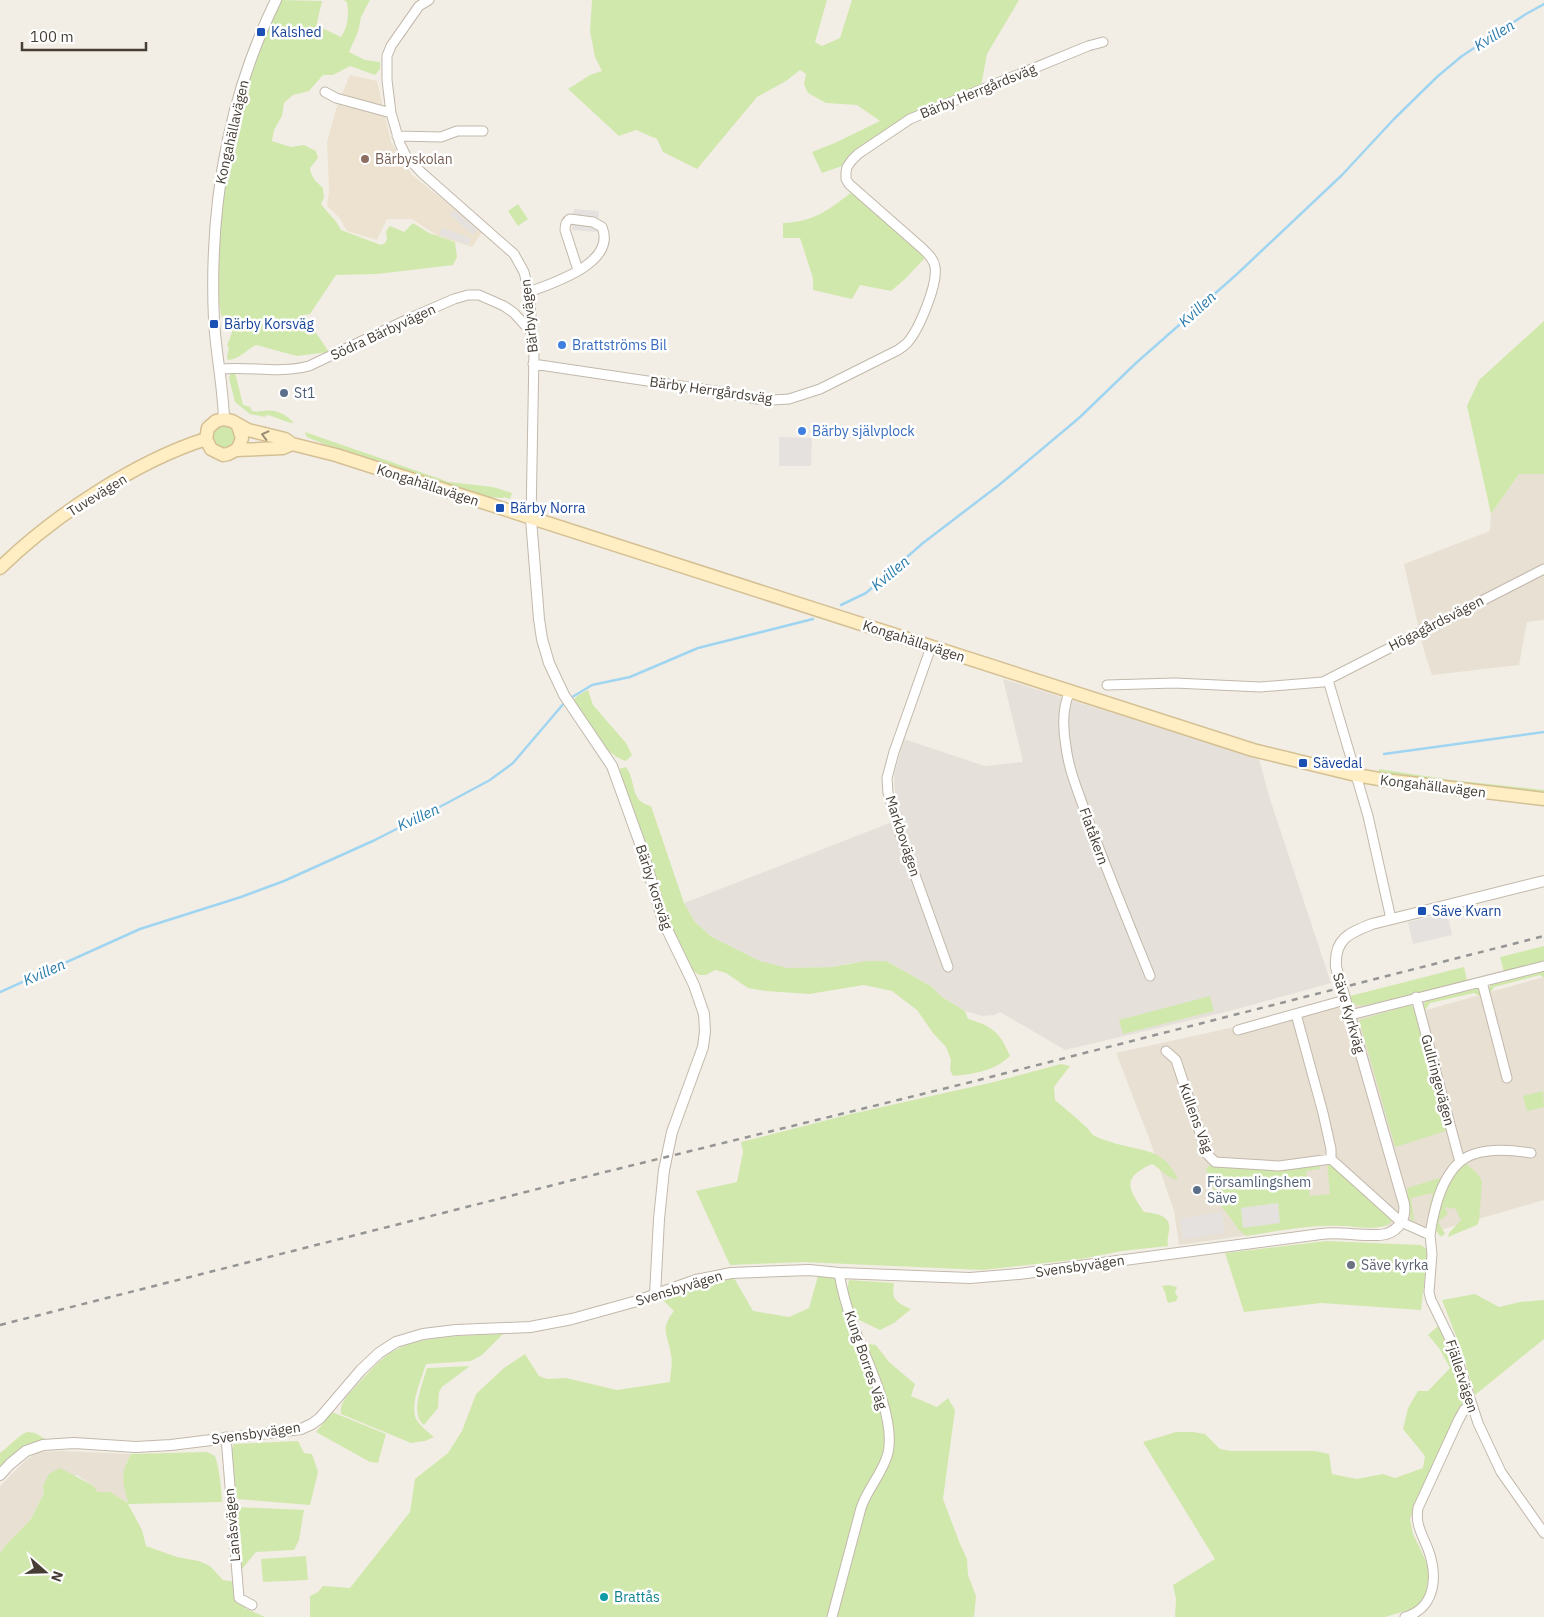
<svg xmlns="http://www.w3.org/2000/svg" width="1544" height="1617" viewBox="0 0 1544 1617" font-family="'IBM Plex Sans',sans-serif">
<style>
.residential{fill:#e7e0d3}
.industrial{fill:#e5e0da}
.education{fill:#ece2cf}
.green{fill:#d1e8ad}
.parking{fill:#e4e1de}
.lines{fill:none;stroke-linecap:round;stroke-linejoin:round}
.stream{stroke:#a0d5f1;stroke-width:2.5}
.minor-casing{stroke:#c2b8ab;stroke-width:11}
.tertiary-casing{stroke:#c2b8ab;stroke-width:12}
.secondary-casing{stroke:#d4c094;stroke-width:15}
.minor{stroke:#fff;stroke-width:9}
.tertiary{stroke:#fff;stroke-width:10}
.secondary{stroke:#ffedc3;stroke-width:12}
.rail{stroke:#959595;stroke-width:2.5;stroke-dasharray:6 6;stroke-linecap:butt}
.oneway{stroke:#998d75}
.transit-dot{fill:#1a4fb4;stroke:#fff;stroke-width:2}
.education-dot{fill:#8d6e63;stroke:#fff;stroke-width:2}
.shop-dot{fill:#3f7fe0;stroke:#fff;stroke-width:2}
.service-dot{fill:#5c6f8a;stroke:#fff;stroke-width:2}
.worship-dot{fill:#6b7280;stroke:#fff;stroke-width:2}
.culture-dot{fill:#0f9aa8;stroke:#fff;stroke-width:2}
.labels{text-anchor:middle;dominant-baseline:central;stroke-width:5;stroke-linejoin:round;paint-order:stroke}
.transit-label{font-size:14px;fill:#164399;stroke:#fff;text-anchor:start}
.street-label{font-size:14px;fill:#463e35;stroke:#fff}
.education-label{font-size:14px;fill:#785e54;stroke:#fff;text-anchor:start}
.shop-label{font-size:14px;fill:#366cbe;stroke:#fff;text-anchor:start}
.service-label{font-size:14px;fill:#4e5e75;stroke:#fff;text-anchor:start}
.worship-label{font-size:14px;fill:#5b616d;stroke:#fff;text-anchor:start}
.culture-label{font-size:14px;fill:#0d838f;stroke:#fff;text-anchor:start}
.water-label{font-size:15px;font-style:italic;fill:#2b7cab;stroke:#fff}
</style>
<rect width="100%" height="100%" fill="#f3eee5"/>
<!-- residential -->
<path class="residential" d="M1519,474H1544V620L1527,622L1519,665L1432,675L1424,651L1404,564L1490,531L1491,514Z
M1544,977V1200L1440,1230L1334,1223L1179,1245L1174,1211L1149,1138L1116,1053L1425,985L1426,1010Z
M63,1451L131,1454L126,1463L128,1503L110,1492H98L92,1485L77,1475L43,1486L44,1493L31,1519L4,1547L0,1554V1486L26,1460L38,1452Z"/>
<!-- industrial -->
<path class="industrial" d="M1003,679L1259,759L1270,799L1331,983L1230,1011L1065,1050L1000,1012L994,1015L982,1016L965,1011L942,997L931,986L886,961L852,963L832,967L787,968L774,966L760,961L712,937L695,922L684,903L900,819L895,795L894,775L904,739L985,766L1023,762Z"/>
<!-- education -->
<path class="education" d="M350,75L377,81L391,142L412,175L483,231L472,247L438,236L412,219H387L377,240L347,231L339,217L327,206L329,192L327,142L337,106Z"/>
<!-- green -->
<path class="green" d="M281,0L322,1L316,27L317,31L322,28L341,37C348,27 349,15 347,2L343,0H370L361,17L358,32L349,52L365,60L380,62V69L375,75L350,66L333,75H323L309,91L293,95L284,103L282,116L274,130L272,141L291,147L304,145L316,151L318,158L310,168C311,177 316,182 323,188L324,197L321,204C328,214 336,219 341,230L381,245L385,243L387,239L386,231L390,226L404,232L413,223L429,233L455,242L457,257L453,265L377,274L336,275L310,314L304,315L329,352L297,356L256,345C246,350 240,359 228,360L227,357L229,347L227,346L232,332L221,315L218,293V254L224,183L240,105L265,33Z
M592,0H827L815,42L822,46L840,38L852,0H1019L987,54L981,86L972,88L921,109L894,124L867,144L845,165L822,173L812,152L837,142L880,121L857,105L826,103L808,93L804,84L806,74L800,70L786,81L757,97L697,169L663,152L657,139L636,130L619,136L568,89L590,75L602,71L595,57L590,31Z
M852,192L926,257L905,279L891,291L860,285L852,299L813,290V278L800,238H783V223C814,222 828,210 852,192Z
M518,204L528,219L518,226L508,211Z
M1544,321V474H1519L1491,514L1467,406L1479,380Z
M231,372H234L236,376L243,405L250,407L252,411C257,412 259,411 264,411C275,409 286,414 294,423C283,422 275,416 266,415L265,417L250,414L235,402L229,378Z
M213 437a11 11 0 1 1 22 0a11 11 0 1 1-22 0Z
M305,432L449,482L493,487L512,493L510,499L504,497L503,498L478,496L351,455L309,438L306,436Z
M588,690L593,705L626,743L632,755L626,761C603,755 586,720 573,701L577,696Z
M626,767C637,782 629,801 651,806L684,903L695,922L712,937L760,961L787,968L832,967L866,961H886L931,986L942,997L965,1011L968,1019C992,1026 1000,1032 1010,1056C995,1071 973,1074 953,1076L950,1070L951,1060L946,1047L933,1033L917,1010L892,991L864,985L809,994L766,991L748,988L726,973L715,970L706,975H699L691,969L671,928L656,887L641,831L619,769Z
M1379,769L1451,780L1544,790V795L1378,773Z
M1544,946V961L1504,972L1500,957Z
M1464,967L1467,980C1447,986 1369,1011 1353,1004L1350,996Z
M1542,971H1544V978L1540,975L1494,987L1491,992L1488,991L1491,984Z
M1473,988H1477L1482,991V995L1480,996L1474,993L1430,1003L1426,1009H1423V1006L1426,1000Z
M1210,996L1214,1011L1123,1034L1119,1020Z
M1410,1005L1413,1007L1446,1131L1395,1147L1359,1020Z
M1061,1064L1070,1066L1054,1087L1055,1100C1065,1109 1076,1117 1085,1126C1088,1128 1090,1132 1093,1135C1098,1138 1105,1140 1111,1142C1140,1152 1164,1146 1178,1180C1167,1178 1161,1169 1152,1164C1121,1178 1128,1188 1144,1212C1155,1213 1172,1215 1169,1231C1168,1238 1167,1239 1168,1246L1122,1251L1081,1259L983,1270L803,1262L730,1265L696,1191L737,1182L743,1152L741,1142L851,1114L994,1082Z
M1543,1091L1544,1107L1527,1111L1523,1096Z
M1331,1162L1393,1219C1387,1233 1355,1226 1342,1226C1311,1224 1277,1231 1246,1236L1238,1229L1230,1217L1219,1204L1206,1169L1210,1165L1282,1171L1319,1163L1320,1169L1306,1171L1310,1196L1330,1194L1327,1164Z
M1464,1162L1477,1173L1482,1181L1479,1221L1477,1225L1448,1237L1449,1233L1461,1220L1455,1207L1452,1209L1446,1207L1445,1209L1448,1214L1438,1222L1445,1233L1443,1236H1440L1434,1228V1217L1452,1175Z
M1443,1177L1431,1210L1429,1209L1433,1193L1411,1198L1414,1220L1416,1221L1411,1220L1407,1188Z
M1326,1241L1421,1245L1428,1250L1421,1310L1321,1303L1244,1312L1225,1253Z
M818,1276L837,1278L859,1343L876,1345L889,1362L915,1384L911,1396L937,1407L948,1398L955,1410L943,1499L960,1544L967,1559L968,1575L976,1596L974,1617H310V1596L318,1592L323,1586L350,1588L410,1512L415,1479L448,1453L462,1431L476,1394L504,1368L525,1354L539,1376L547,1379L566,1378L617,1390L670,1382C670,1374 673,1363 671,1355C668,1334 659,1330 674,1311L660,1297L707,1283L734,1278L753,1311L789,1317L809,1308Z
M849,1280L894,1283C891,1300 896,1302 911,1309L894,1323L880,1330L857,1319C852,1307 845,1293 849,1280Z
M1169,1285L1177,1287L1175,1293L1178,1297L1176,1301L1169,1303L1167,1301L1165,1292L1162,1286Z
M1475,1294L1499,1307L1520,1302L1544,1300V1339L1475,1395L1461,1349L1442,1300Z
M1438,1326L1457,1367L1464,1398L1461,1410L1438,1460L1416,1502L1410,1519L1413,1534L1426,1561L1429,1574L1425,1598L1415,1608L1385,1617H1175L1176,1599L1173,1585L1215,1559L1143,1442L1176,1432H1193L1205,1434L1220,1449L1231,1451H1315L1329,1454L1332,1474L1357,1479L1383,1474L1395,1478L1423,1468L1425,1456L1403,1429L1408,1408L1418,1391H1428L1450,1368L1439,1348L1428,1335Z
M503,1334L482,1355L471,1361L426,1364C422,1377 411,1402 415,1416C417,1424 427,1431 434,1437L425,1441L411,1443L341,1414C339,1402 350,1393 357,1385C367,1374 377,1362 390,1353C421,1334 468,1336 503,1334Z
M470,1366L442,1387L439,1392L438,1408L424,1425C409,1414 423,1383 427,1368Z
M332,1412L386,1434L378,1463L370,1462L316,1432Z
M27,1432L35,1433L47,1440L0,1471V1453C10,1446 16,1437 27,1432Z
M298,1441L304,1453L312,1454L318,1472L310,1505L236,1499L231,1451L234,1444Z
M207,1452L215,1456C220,1471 221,1486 222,1502L128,1504L142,1530L146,1546L177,1557L199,1561L210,1566L223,1580L242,1583L245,1608L265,1617H0V1554L4,1547L31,1519L44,1493L43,1486L49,1474L60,1468L92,1485L98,1492H110L128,1503C123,1481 119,1476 131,1454Z
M236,1507L304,1510L299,1540L294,1550L256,1552L242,1569L239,1568Z
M306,1556L308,1580L263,1582L261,1559Z"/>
<!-- parking -->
<path class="parking" d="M574,209L599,211L597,232L572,230Z
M454,210L477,229L473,235L450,215Z
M442,228L471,238L469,245L440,235Z
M779,437L812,438L811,466H779Z
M1447,913L1452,935L1413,944L1408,922Z
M1278,1203L1280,1223L1243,1228L1241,1208Z
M1222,1212L1225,1233L1183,1239L1180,1219Z"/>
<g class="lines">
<!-- stream -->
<path class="stream" d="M841,605L866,593L923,543L999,485L1079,418L1136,363L1236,275L1342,175L1394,119L1438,76L1462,56L1526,14L1544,4
M569,699L592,685L630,677L698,648L813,619
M1384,754L1544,732
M0,992L140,929L241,897L284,881L375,840L449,802L490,780L513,763L565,702"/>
<!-- minor casing -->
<g class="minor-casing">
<path id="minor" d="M429,0L419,6L391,46L387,56V80L391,113L400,144L406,156L422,173L514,254L524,272L529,292L534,353L531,519
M325,92L336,98L391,113
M397,136L441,137L457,131H483
M529,292C553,283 617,263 602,227L593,222L570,219C566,221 565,225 565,230L578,270
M533,364L715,391L757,399L772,400L789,399L820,389L898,350C901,348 905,345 907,343C919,330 938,284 935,267C934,259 928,254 923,249L849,184L846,179V172L847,167L852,160L858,154L910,119L1088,46L1103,42
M220,369C250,366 279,374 309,366L408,319L454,299L468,295H479L504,306L514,313L532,333
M931,647L894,752L887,778L888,793L901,836L948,967
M1328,680L1368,816L1391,919
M1107,685L1175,683L1260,687L1323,682L1544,569
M1070,691C1062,708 1063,730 1066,747C1069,772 1080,796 1088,820C1108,873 1129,924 1150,976
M1482,982L1507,1078
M1416,997L1460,1162
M1296,1014L1323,1113L1331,1149V1159
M1350,1015L1544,966
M1238,1030L1345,1000
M1166,1051L1176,1060L1207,1154L1215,1162L1279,1166L1331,1159L1401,1222L1430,1235L1432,1254L1429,1292L1431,1300L1452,1343L1478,1423L1501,1472L1544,1533
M1430,1235C1434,1208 1443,1164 1474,1154C1492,1148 1513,1150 1531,1153
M226,1437L239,1598L252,1605
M832,1617L861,1508C867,1489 883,1473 888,1453C896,1417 866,1359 853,1325C847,1308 842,1291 839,1273
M1405,1617C1436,1608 1438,1576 1428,1549C1422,1534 1415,1524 1418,1508L1458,1421L1464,1410L1471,1404"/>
</g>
<!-- tertiary casing -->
<g class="tertiary-casing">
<path id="tertiary" d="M224,419C223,386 216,354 214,321C209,210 227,100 276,0
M531,519L539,619L542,639L549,663L564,695L612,766L642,849L663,921L694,985L704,1014L705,1031L703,1047L672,1132L664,1170L659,1219L655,1295
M0,1475L10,1464L26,1451L43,1445L74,1443L136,1447L171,1445L301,1429L312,1424L320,1418L361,1370L379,1353L396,1342L423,1334L456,1330L530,1327L572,1319L637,1301L696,1280L731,1273L809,1270L839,1273L970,1278L1019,1274C1120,1260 1221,1248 1321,1234C1342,1231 1368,1238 1386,1234C1400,1230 1406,1217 1404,1204L1336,967C1334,939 1349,933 1372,924L1544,881"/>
</g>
<!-- secondary casing -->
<g class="secondary-casing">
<path id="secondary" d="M238,426L242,438L239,446L236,450L228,454L223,455L211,449L206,439L208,428L216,421L224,419L232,421L248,430L285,439L292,444L336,455L1253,750L1356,775L1385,780L1544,799
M236,450L283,448L292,444
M0,568C52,517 136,461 206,439"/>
</g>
<!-- minor -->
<use href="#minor" class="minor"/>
<!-- tertiary -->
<use href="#tertiary" class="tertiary"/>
<!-- secondary -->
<use href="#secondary" class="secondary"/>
<!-- rail -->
<path class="rail" d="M0,1325L593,1175L963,1084L1544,936"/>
</g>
<!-- one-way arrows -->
<defs><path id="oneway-chevron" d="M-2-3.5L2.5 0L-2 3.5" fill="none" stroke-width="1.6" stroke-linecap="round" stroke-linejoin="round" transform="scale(1.25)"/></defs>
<use class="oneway" href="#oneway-chevron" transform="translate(265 435) rotate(-166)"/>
<!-- markers -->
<g class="transit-dot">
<rect x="256" y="27" width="10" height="10" rx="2.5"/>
<rect x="209" y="319" width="10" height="10" rx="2.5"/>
<rect x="495" y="503" width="10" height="10" rx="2.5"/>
<rect x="1298" y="758" width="10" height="10" rx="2.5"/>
<rect x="1417" y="906" width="10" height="10" rx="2.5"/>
</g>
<circle class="education-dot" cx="365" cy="159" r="5"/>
<g class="shop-dot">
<circle cx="562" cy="345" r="5"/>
<circle cx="802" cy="431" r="5"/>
</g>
<g class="service-dot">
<circle cx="284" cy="393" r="5"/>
<circle cx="1197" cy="1190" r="5"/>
</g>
<circle class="worship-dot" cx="1351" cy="1265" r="5"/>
<circle class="culture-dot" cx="604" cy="1597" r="5"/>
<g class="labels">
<!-- transit labels -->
<g class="transit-label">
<text x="271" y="32">Kalshed</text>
<text x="224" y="324">Bärby Korsväg</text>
<text x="510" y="508">Bärby Norra</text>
<text x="1313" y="763">Sävedal</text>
<text x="1432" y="911">Säve Kvarn</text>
</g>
<!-- street labels -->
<g class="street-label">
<text transform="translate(978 91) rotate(-22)">Bärby Herrgårdsväg</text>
<text transform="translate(232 132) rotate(-77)">Kongahällavägen</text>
<text transform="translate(529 316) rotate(-96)">Bärbyvägen</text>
<text transform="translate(383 332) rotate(-25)">Södra Bärbyvägen</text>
<text transform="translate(711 390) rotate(8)">Bärby Herrgårdsväg</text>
<text transform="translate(428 485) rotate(18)">Kongahällavägen</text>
<text transform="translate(97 495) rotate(-32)">Tuvevägen</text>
<text transform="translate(1436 623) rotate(-27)">Högagårdsvägen</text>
<text transform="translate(914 641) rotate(18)">Kongahällavägen</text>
<text transform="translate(1433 786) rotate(7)">Kongahällavägen</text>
<text transform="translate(903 836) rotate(72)">Markbovägen</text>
<text transform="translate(1094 836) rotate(70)">Flatåkern</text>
<text transform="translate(654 887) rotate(72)">Bärby korsväg</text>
<text transform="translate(1349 1013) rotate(74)">Säve Kyrkväg</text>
<text transform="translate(1438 1080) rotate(75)">Gullringevägen</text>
<text transform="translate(1196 1118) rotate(70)">Kullens Väg</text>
<text transform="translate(1080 1266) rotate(-8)">Svensbyvägen</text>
<text transform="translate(679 1288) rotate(-17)">Svensbyvägen</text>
<text transform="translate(866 1360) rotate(71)">Kung Borres Väg</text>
<text transform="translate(1462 1376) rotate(72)">Fjälletvägen</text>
<text transform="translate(256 1433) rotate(-8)">Svensbyvägen</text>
<text transform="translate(232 1525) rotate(-95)">Lanåsvägen</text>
</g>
<!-- education labels -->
<g class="education-label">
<text x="375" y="159">Bärbyskolan</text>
</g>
<!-- shop labels -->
<g class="shop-label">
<text x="572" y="345">Brattströms Bil</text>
<text x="812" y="431">Bärby självplock</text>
</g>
<!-- service labels -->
<g class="service-label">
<text x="294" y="393">St1</text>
<text x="1207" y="1182">Församlingshem<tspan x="1207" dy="16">Säve</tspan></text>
</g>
<!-- worship labels -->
<g class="worship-label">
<text x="1361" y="1265">Säve kyrka</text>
</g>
<!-- culture labels -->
<g class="culture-label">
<text x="614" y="1597">Brattås</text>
</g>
<!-- water labels -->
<g class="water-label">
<text transform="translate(1494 35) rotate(-32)">Kvillen</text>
<text transform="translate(1197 309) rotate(-43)">Kvillen</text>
<text transform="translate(890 573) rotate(-40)">Kvillen</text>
<text transform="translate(418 817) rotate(-25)">Kvillen</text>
<text transform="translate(44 972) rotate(-24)">Kvillen</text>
</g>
</g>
<!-- north arrow -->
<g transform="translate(45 1572) rotate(110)" stroke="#ffffff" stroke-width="4" paint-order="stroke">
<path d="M0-4L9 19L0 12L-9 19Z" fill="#463e35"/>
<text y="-8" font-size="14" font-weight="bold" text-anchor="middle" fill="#463e35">N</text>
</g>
<!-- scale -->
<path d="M22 42v8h124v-8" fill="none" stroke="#463e35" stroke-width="2.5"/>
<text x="30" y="42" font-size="15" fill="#463e35" stroke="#ffffff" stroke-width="4" paint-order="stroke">100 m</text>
</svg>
